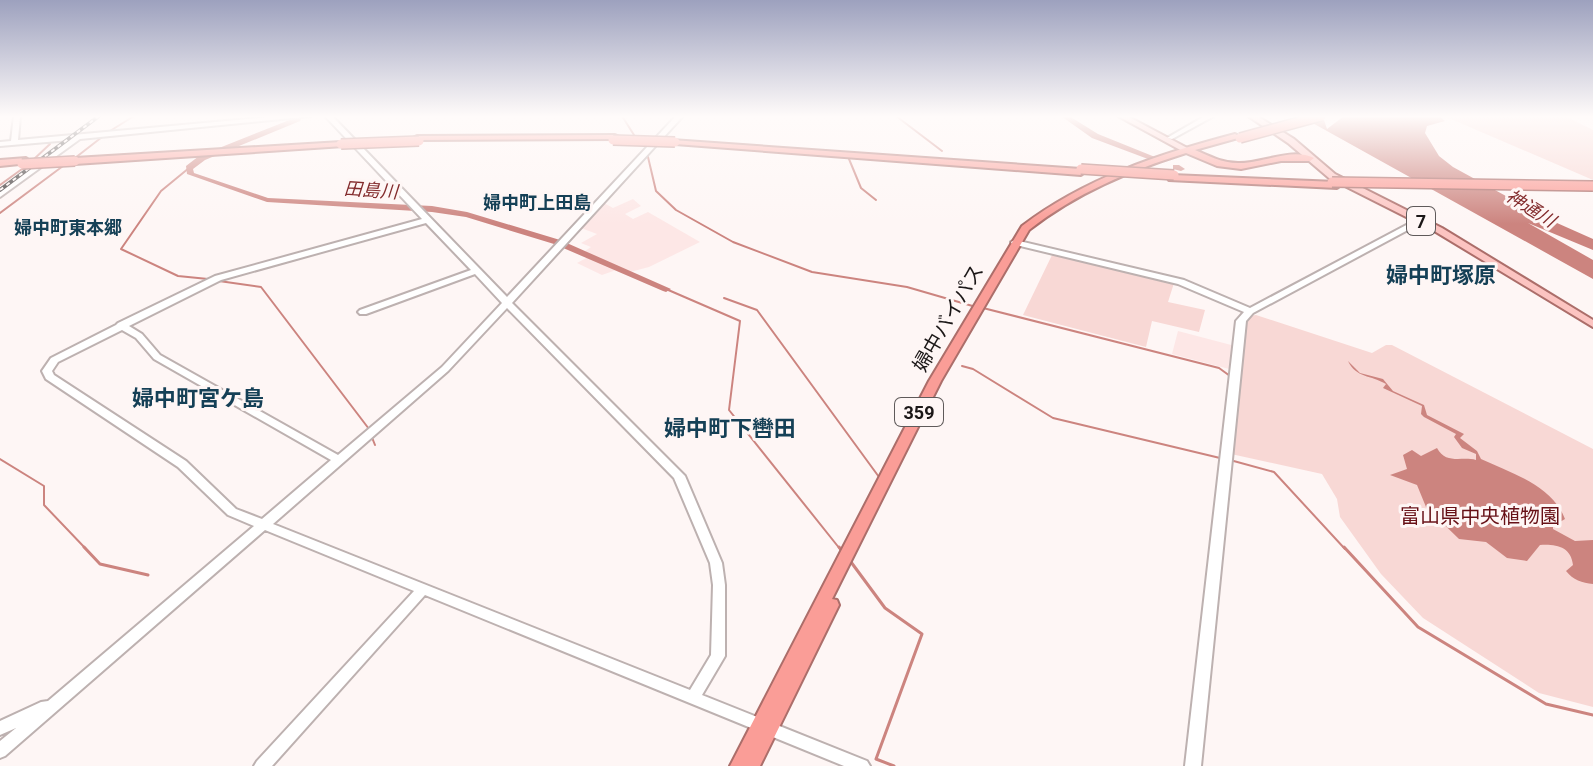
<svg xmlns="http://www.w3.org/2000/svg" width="1593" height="766" viewBox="0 0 1593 766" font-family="Roboto,'Noto Sans JP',sans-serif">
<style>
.built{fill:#fde7e6}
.green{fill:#f8d8d5}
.water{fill:#cc847f}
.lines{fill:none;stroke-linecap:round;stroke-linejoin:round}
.stream-far1{stroke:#cc847f;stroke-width:2}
.stream{stroke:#cc847f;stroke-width:3}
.river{fill:#cc847f;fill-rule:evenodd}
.secondary-casing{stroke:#bdb1b0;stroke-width:4}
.primary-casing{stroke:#ac6e6a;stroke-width:4}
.highway-casing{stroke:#ac6e6a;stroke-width:4}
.secondary{fill:#fff;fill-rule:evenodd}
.primary{fill:#fcc4c1;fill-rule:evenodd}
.highway{fill:#fa9d97;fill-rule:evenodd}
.rail-casing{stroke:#383333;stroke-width:4}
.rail{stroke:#fef6f5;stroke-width:2;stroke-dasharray:4;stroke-linecap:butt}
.highway-bridge-casing{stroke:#ac6e6a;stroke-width:12;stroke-linecap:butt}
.highway-bridge{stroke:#fa9d97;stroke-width:9}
.labels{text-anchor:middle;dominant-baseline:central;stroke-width:6;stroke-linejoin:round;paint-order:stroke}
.far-water-label{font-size:18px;font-style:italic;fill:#832c2d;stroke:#fef6f5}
.far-neighbourhood-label{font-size:18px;font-weight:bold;fill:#154056;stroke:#fef6f5}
.shield{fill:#fef6f5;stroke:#5f5a5a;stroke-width:2}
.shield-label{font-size:18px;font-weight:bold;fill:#1b1717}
.street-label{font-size:20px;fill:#1b1717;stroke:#fef6f5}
.park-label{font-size:20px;fill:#671016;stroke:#fef6f5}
.neighbourhood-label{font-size:22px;font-weight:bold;fill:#154056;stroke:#fef6f5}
</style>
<rect width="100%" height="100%" fill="#fef6f5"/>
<!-- built -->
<path class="built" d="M633,199L641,206L625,214L633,219L648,212L700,242L649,267L630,272L619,269L602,275L577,263L592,255L585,251L591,247L581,243L597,234L581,228L604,203L613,208Z
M1178,331L1235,346L1233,370L1172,354Z"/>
<!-- green -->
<path class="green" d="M1444,116H1565L1593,130V180Z
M1052,255L1174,283L1168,302L1205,310L1199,332L1152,321L1146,347L1023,315Z
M1256,315L1372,353L1386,345H1392L1593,449V707L1539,693L1423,618L1381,574L1340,517L1337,499L1322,474L1231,454L1244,322L1249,316Z"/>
<!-- water -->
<path class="water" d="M1300,116H1317L1324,120L1327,129L1344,116H1439L1445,121L1427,126L1425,133L1439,156L1453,167L1548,219L1593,239V250L1528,223L1593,260V279Z
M1348,361L1360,373L1383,379L1393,391L1424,405L1427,415L1464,434L1460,438L1477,451L1481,459C1511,473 1552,485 1565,519L1553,526V529L1575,541L1593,540V584C1582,583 1573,580 1566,571L1573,565C1571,547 1557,544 1540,545L1527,561L1507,558L1486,542L1459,539L1426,507L1417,485L1390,475L1407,469L1403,455L1412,450L1421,456L1437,448C1446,465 1462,456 1476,460V454L1462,448L1454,437L1456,434L1424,417L1421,414L1422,406L1383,388L1386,384C1371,375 1356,378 1348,361Z"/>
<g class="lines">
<!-- stream-far1 -->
<path class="stream-far1" d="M622,116L634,135
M896,116L942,151
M110,131L134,116
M668,133L684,116
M648,157L656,191L676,210L733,242L812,272L907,287L976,307
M75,158L102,137
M849,159L861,188L876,200
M33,160L50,144L45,142
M189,168L161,191L121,249L178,276L208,279
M0,185L22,169
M0,213L63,166
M219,281L261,287L369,429
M666,289L740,321L729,410L840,549
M724,298L757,310L879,477
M983,308L1219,368L1230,376
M962,366L973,369L1053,418L1220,458
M371,435L375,445
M0,459L44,486V505L86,549
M1230,460L1274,472L1345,549"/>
<!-- stream -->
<path class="stream" d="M84,547L100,564L148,575
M839,547L842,551
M1344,547L1418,627L1546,704L1593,715
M851,562L885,608L922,634L876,759L894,766"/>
<!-- river -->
<path class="river" d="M1061,116H1069L1098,134L1155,157L1148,159L1092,138Z
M297,117L301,119L300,121L205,160L193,169L194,173L268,198L432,206L467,212L560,240L671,289L666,292L663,291L554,244L466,217L432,212L267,202L187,174L186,166L199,156Z
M1173,165H1179L1185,169L1181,171L1173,169Z"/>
<!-- secondary casing -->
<g class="secondary-casing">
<path id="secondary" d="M14,116H20L18,140L282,116H311L80,139L0,197V191L70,140L0,146V142L11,141Z
M325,116H332L507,297L676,116H683L512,303L685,476L722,563L725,585V656L702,695L867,761L870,766H844L425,595L272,766H254L257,761L414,591L265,530L5,756L0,758V741L16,728L0,735V721L41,702L48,701L254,526L228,515L178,467L46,379L42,371L51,358L116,325L118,323L215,276L422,219ZM426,223L471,270L360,310L358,312L360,314H366L475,274L502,303L442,367L338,455L160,355L142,334L129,326L221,280ZM507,308L674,478L710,563L713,585L711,655L690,690L273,524L448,371ZM122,330L136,338L154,359L331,460L262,519L236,509L186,461L54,375L52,371L58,362Z
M1205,116H1214L1172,139L1167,138Z
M1412,222H1415L1419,224L1253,313L1246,321L1201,766H1185L1236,321L1244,312L1178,284L1012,244L1011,242L1015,240L1184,280L1250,308Z"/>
</g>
<!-- primary casing -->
<g class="primary-casing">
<path id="primary" d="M1118,116H1127L1191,150L1184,152Z
M1248,116H1257L1294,139L1335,174L1442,228L1593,320V327L1436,232L1329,178L1288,143Z"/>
</g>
<!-- highway casing -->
<g class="highway-casing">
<path id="highway" d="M1235,134L1239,136L1238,138L1195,150C1209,156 1222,163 1238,163C1262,164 1291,147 1314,158L1310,161H1281L1241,169L1217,166L1186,153C1129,171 1076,193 1029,230L941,381L832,599L837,600L839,605L760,766H730L929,381L1022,226C1085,178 1159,154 1235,134Z
M615,135L619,137L618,139L417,140L413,138L417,136Z
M672,140L1081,169L1085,172L1081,175L675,144L671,142Z
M341,142L345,144L344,146L75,164L71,161L75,158Z
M26,158L30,161L29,163L0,166V160Z
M1172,175L1337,182L1341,185L1337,188L1169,180L1168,178Z"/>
</g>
<!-- secondary -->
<use href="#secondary" class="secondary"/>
<!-- primary -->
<use href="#primary" class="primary"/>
<!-- highway -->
<use href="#highway" class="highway"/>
<!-- rail casing -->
<g class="rail-casing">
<path id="rail" d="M0,190L99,116"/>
</g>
<!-- rail -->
<use href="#rail" class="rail"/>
<!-- highway-bridge casing -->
<g class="highway-bridge-casing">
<path id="highway-bridge" d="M1240,138L1321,116
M613,140L675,142
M341,144L419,141
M22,164L75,161
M1081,169L1174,175
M1332,182L1593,186"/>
</g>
<!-- highway-bridge -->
<use href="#highway-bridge" class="highway-bridge"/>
</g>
<!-- sky -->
<linearGradient id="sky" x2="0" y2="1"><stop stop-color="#9da1be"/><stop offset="0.52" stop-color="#fffbfa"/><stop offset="1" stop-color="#fffbfa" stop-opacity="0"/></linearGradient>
<rect width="1593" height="224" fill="url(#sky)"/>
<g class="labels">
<!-- far-water labels -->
<g class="far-water-label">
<text transform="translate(371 190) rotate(4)">田島川</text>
<text transform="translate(1531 208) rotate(32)">神通川</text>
</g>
<!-- far-neighbourhood labels -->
<g class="far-neighbourhood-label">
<text x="537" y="202">婦中町上田島</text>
<text x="68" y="227">婦中町東本郷</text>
</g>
<!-- shield labels -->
<g class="shield">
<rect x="1407" y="207" width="28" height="28" rx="6"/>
<rect x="895" y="398" width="48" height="28" rx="6"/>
</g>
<g class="shield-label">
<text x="1421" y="221">7</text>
<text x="919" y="412">359</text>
</g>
<!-- street labels -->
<g class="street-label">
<text transform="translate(948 318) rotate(-60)">婦中バイパス</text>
</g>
<!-- park labels -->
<g class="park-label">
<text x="1480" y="516">富山県中央植物園</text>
</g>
<!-- neighbourhood labels -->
<g class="neighbourhood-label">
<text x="1441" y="275">婦中町塚原</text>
<text x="198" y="398">婦中町宮ケ島</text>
<text x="730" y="428">婦中町下轡田</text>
</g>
</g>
</svg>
